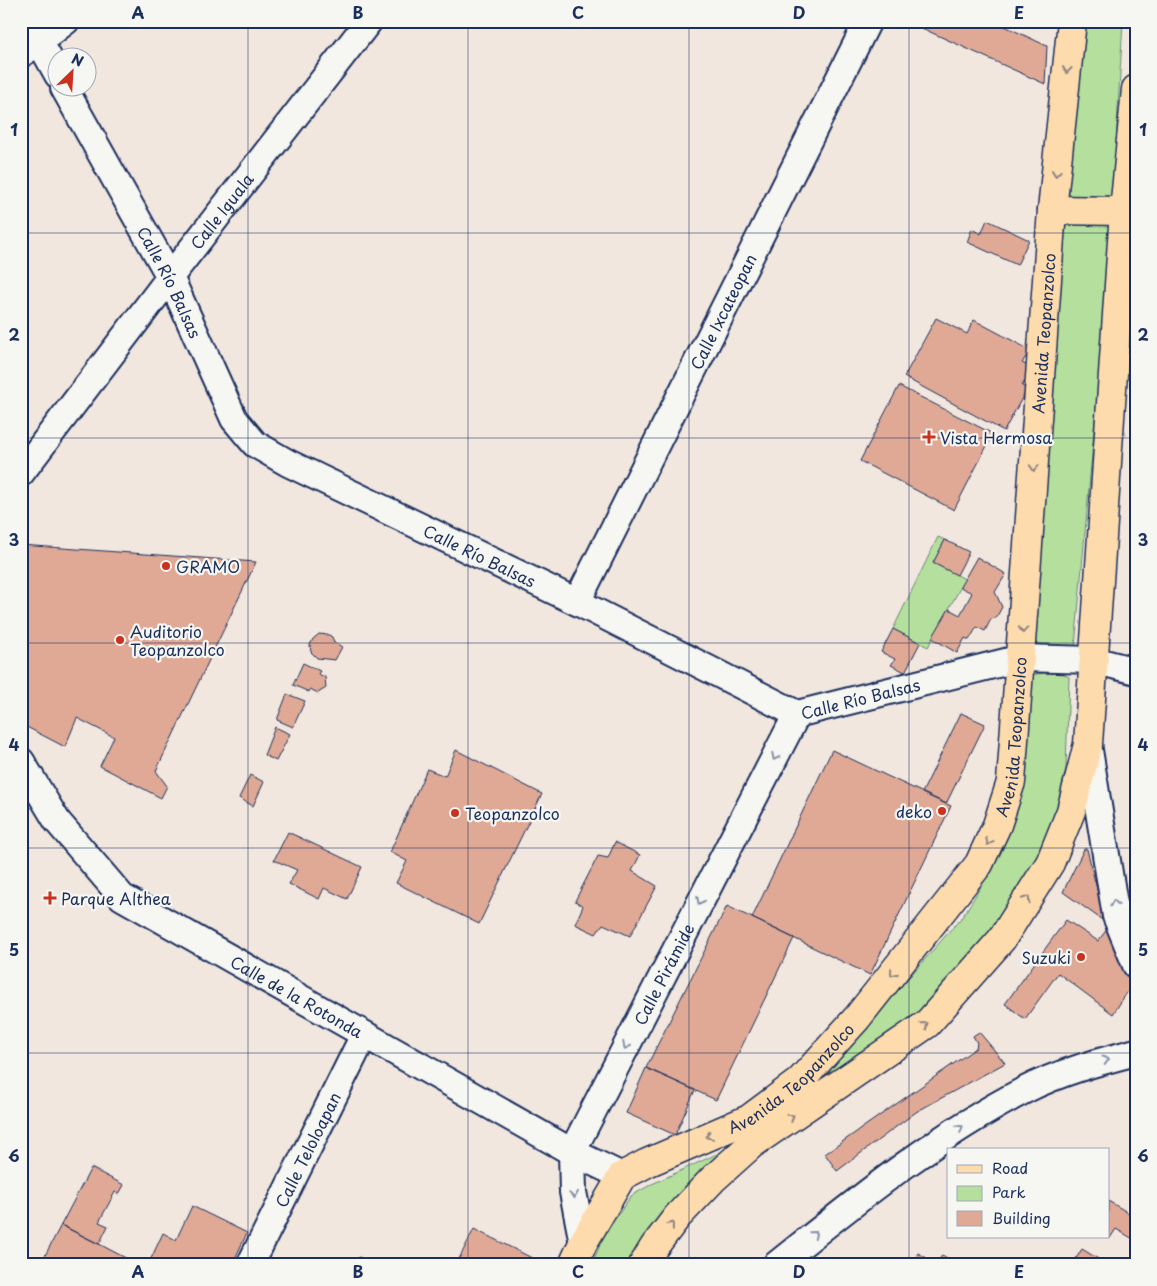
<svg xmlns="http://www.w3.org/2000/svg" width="1157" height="1286" viewBox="0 0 1157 1286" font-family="'Playpen Sans',sans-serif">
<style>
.green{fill:#b5df9c;stroke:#68877d}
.building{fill:#dfa995;stroke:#1b2f5e}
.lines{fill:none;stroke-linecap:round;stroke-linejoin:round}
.minor-casing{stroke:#1b2f5e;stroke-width:30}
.major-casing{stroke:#1b2f5e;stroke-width:31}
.minor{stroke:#f6f6f2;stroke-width:26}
.major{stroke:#fedbac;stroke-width:28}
.oneway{stroke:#8c8585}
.oneway2{stroke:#8892a8}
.grid{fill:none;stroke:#1b2f5e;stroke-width:1;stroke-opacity:0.55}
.poi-dot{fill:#c8321e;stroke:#f6f6f2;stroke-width:2}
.labels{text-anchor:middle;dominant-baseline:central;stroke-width:4.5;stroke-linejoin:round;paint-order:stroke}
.street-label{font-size:16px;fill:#1b2f5e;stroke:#f6f6f2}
.poi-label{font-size:16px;fill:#1b2f5e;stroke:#f6f6f2;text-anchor:start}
.neatline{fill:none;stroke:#1b2f5e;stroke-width:2}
.grid-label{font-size:16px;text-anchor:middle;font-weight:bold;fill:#1b2f5e}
</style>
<rect width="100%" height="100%" fill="#f1e7df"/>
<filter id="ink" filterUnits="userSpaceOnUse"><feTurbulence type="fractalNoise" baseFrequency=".02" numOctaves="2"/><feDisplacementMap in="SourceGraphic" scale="10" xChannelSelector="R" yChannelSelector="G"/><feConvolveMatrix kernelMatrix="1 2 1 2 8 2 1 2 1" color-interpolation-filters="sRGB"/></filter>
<g filter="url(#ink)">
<!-- green -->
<path class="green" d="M1080,21H1123L1110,248L1075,647L1026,652Z
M938,537L945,540L933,563L965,579L928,647L893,629Z
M1060,671L1069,677L1066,768L1052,828L1035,868L1003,919L919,1022L793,1109L963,916L982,885L1000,847L1029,675Z
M721,1152L724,1157L633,1265H592L603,1237L631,1196L652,1184Z"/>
<!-- building -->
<path class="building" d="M906,21H994L1047,46L1045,84Z
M987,220L1029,240L1017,265L967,242L972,229L981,234Z
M936,318L967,334L974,320L1030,350L1022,363L1032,368L1022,386L1027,389L1004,431L904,377Z
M899,386L993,434L954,510L860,461Z
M945,540L969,552L957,575L933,563Z
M21,545L256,562L156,771L167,786L161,798L100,766L114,737L77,718L65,747L21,724Z
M977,557L1006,574L995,592L1002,607L996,618L991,619L985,631L977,627L969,640L965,638L957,653L932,638L949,609L960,615L972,593L960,587Z
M893,629L920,643L905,672L891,665L895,659L881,652Z
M319,634L329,635L332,637L334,642L342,647L335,660L317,658L311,652L310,645L313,639Z
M303,663L320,671L318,674L325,677L326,688L318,693L310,689L309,692L293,685Z
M287,694L305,701L293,727L277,720Z
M961,713L985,724L946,804L922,793Z
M275,727L290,734L276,761L264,755Z
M456,750L542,794L479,924L396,883L407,861L390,852L427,769L445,776Z
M832,750L951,806L870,975L752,918Z
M250,775L264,782L253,806L239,798Z
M288,832L362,867L347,899L324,888L319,899L289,884L297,870L274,860Z
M615,842L640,855L632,871L657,886L630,936L603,924L596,934L575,924L583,906L575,901L598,856L608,858Z
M1084,849H1087L1105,922L1063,892Z
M727,906L794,938L716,1100L646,1068Z
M1066,920L1098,941L1108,928L1132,973L1130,988L1113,1014L1058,973L1025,1019L1005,1004Z
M979,1032L1005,1063L916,1112L837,1171L825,1154L976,1048L977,1043L973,1036Z
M646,1068L695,1090L675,1135L626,1113Z
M91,1168L124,1185L119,1194L115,1192L99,1222L108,1226L99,1244L61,1225Z
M1108,1201L1136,1217L1135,1240L1116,1229L1110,1238L1108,1237Z
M192,1206L247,1233L232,1265H148L163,1233L176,1240Z
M61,1225L99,1244L139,1265H40Z
M474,1229L540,1262L539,1265H456Z
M1082,1249L1100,1260L1098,1265H1072Z
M918,1253L937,1264L942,1255L949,1259L945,1265H911Z
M359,1257L374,1265H355Z"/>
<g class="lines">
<!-- minor casing -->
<g class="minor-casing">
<g id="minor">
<path d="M28,21L58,75"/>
<path d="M21,54L39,42L66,21"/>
<path id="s1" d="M64,88L170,277L234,419L255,444L288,463L577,602L797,714L1021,658L1093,660L1136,671"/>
<path id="s2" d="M21,473L170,277L369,21"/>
<path id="s3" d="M577,602L868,21"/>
<path d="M1088,744L1116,916L1136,965"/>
<path id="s4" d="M21,761L57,821L122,897L572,1152L622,1176"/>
<path id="s5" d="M583,1243L573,1192L572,1152L797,714"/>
<path id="s6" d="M250,1265L364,1035"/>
<path d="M776,1265C855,1202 934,1137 1025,1090C1060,1072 1098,1062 1136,1052"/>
</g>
</g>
<!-- major casing -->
<g class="major-casing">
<g id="major">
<path d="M1052,210L1124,211"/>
<path id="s7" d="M573,1265L583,1243L622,1176L647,1163L749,1119L800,1081L857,1018L979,864L997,825L1011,782L1052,210L1072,21"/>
<path d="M643,1265L654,1247L677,1217L713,1179L752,1144L927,1024L1002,939L1050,863L1071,811L1088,744L1124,211L1136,89"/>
</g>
</g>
<!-- minor -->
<use href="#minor" class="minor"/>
<!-- major -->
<use href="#major" class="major"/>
</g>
<!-- one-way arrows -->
<defs><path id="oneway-chevron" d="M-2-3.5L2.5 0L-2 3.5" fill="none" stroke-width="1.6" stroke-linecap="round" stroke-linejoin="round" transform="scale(1.25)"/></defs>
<g class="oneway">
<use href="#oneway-chevron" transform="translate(1067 70) rotate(96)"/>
<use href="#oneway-chevron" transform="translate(1056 173) rotate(96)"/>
<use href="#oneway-chevron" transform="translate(1034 468) rotate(94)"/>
<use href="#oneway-chevron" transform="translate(1023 630) rotate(94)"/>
<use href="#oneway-chevron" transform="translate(989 842) rotate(115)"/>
<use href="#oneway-chevron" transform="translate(1027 899) rotate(-58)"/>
<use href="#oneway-chevron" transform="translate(893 973) rotate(128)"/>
<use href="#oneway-chevron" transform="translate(925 1025) rotate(-40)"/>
<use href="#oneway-chevron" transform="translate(791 1117) rotate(-34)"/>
<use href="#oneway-chevron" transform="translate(709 1136) rotate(157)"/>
<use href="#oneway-chevron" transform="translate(671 1225) rotate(-52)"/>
</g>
<g class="oneway2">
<use href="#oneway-chevron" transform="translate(775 757) rotate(117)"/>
<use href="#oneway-chevron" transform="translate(700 901) rotate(117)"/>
<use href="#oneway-chevron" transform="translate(1114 903) rotate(-99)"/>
<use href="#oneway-chevron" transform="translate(626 1046) rotate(117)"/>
<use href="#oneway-chevron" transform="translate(1106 1060) rotate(-15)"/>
<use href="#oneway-chevron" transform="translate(960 1128) rotate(-33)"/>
<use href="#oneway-chevron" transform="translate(574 1195) rotate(82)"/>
<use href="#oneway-chevron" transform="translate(814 1234) rotate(-39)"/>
</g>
</g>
<!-- grid -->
<path class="grid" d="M248,21V1265M468,21V1265M689,21V1265M909,21V1265M21,233H1136M21,438H1136M21,643H1136M21,848H1136M21,1053H1136"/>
<!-- markers -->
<g class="poi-dot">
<path d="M926.5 429.5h5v5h5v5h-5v5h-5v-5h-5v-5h5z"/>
<circle cx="166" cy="566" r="5"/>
<circle cx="120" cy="640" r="5"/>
<circle cx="942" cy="811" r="5"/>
<circle cx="455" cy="813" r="5"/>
<path d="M47.5 890.5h5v5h5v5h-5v5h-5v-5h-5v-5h5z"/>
<circle cx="1081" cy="957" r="5"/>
</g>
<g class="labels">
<!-- street labels -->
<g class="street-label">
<text stroke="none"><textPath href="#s2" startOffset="330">Calle Iguala</textPath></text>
<text stroke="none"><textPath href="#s1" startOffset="221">Calle Río Balsas</textPath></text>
<text stroke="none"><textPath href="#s3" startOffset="325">Calle Ixcateopan</textPath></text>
<text stroke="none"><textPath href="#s7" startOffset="1124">Avenida Teopanzolco</textPath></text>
<text stroke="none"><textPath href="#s1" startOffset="656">Calle Río Balsas</textPath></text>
<text stroke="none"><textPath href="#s1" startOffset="1076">Calle Río Balsas</textPath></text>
<text stroke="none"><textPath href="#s7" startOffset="719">Avenida Teopanzolco</textPath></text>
<text stroke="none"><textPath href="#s5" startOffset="292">Calle Pirámide</textPath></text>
<text stroke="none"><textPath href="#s4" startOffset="371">Calle de la Rotonda</textPath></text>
<text stroke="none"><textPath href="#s7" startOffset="299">Avenida Teopanzolco</textPath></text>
<text stroke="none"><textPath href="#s6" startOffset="129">Calle Teloloapan</textPath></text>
</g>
<!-- poi labels -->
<g class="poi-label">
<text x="940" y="437">Vista Hermosa</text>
<text x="176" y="566">GRAMO</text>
<text x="130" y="631">Auditorio<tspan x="130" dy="18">Teopanzolco</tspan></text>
<text x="932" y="811" text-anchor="end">deko</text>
<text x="465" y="813">Teopanzolco</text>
<text x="61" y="898">Parque Althea</text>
<text x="1071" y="957" text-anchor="end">Suzuki</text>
</g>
</g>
<!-- margin -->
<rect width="1157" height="1286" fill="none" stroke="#f6f6f2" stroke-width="55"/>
<!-- legend -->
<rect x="947" y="1148" width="162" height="90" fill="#f6f6f2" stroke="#9ea6b7"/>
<rect x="957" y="1165" width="25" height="8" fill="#fedbac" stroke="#9ea6b7"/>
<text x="992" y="1174" font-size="15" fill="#1b2f5e">Road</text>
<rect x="957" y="1186" width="25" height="15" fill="#b5df9c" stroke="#9ea6b7"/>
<text x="992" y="1198" font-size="15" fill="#1b2f5e">Park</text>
<rect x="957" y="1211" width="25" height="15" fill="#dfa995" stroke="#9ea6b7"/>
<text x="992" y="1224" font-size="15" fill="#1b2f5e">Building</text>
<!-- north arrow -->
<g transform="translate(72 72) rotate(25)"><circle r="24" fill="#f6f6f2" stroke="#9ea6b7"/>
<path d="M0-4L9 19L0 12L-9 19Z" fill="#c8321e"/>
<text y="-8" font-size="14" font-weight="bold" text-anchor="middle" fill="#1b2f5e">N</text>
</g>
<rect x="28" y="28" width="1102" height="1230" class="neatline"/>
<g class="grid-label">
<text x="138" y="19">A</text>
<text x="358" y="19">B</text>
<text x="578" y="19">C</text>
<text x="799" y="19">D</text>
<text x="1019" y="19">E</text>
<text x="14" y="136">1</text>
<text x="1143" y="136">1</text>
<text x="14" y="341">2</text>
<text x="1143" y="341">2</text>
<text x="14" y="546">3</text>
<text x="1143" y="546">3</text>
<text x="14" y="751">4</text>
<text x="1143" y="751">4</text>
<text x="14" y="956">5</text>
<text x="1143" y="956">5</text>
<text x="14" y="1162">6</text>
<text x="1143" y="1162">6</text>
<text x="138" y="1278">A</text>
<text x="358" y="1278">B</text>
<text x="578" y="1278">C</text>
<text x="799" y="1278">D</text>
<text x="1019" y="1278">E</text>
</g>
</svg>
